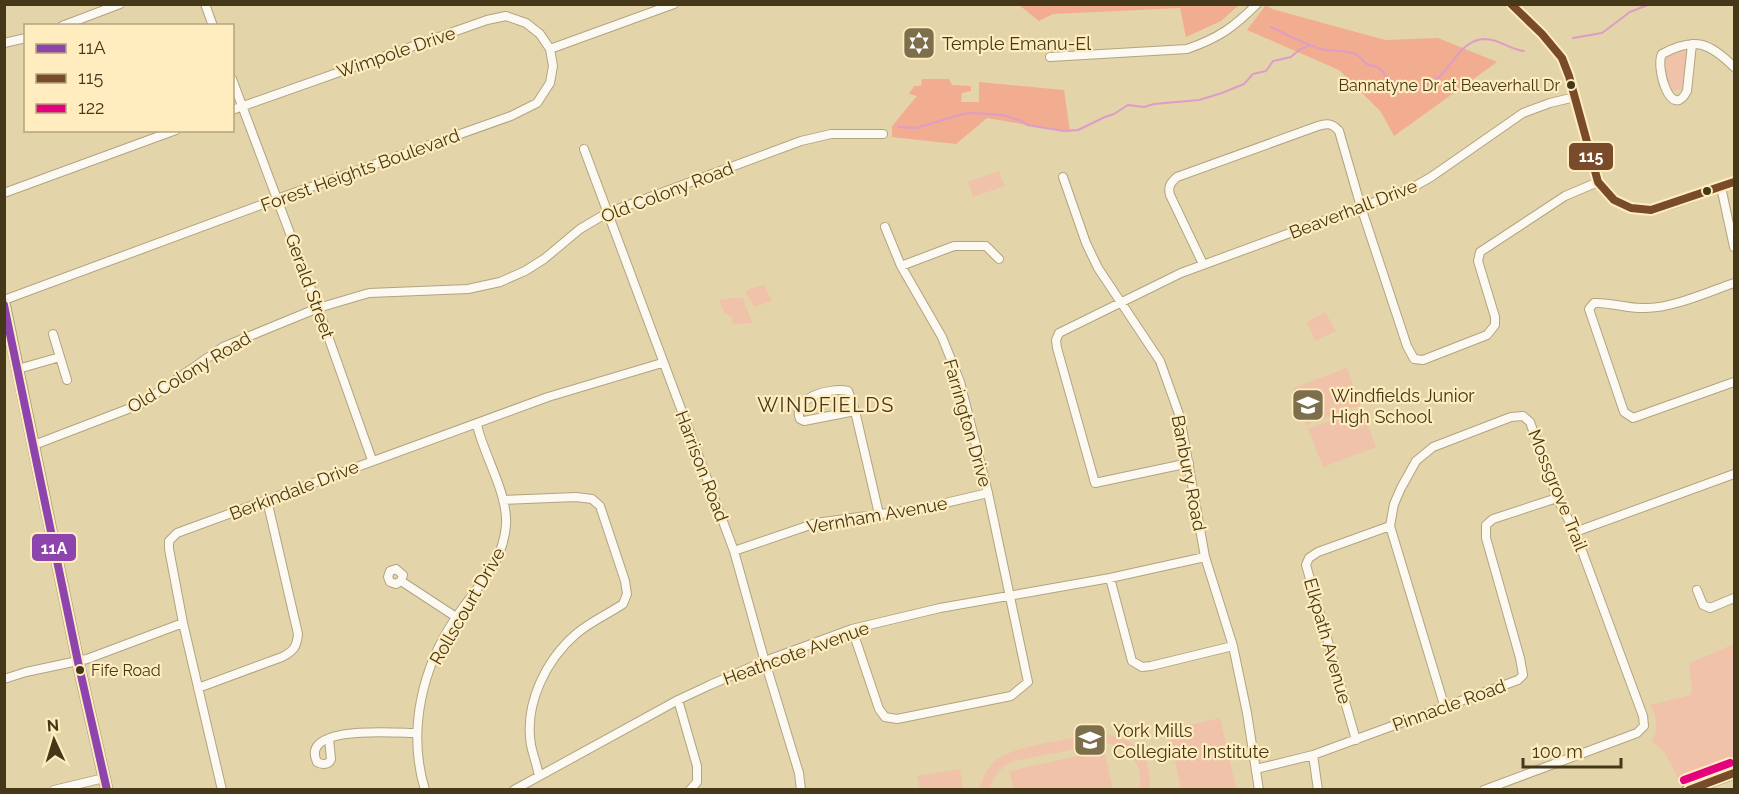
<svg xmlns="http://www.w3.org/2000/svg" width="1739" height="794" viewBox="0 0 1739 794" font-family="Raleway,sans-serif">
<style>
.green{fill:#f0c2a9}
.forest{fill:#f2ac90}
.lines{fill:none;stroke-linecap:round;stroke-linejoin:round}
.stream{stroke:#dc9dc7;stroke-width:2}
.minor-casing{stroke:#b0a482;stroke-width:10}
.major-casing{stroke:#989c7e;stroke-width:13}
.minor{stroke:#fbf9f2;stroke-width:8}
.major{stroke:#dce1d4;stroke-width:10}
.bus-1-casing{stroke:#ffedc0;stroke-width:12}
.bus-2-casing{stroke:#ffedc0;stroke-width:12}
.bus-3-casing{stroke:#ffedc0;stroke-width:12}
.bus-1{stroke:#8e44ad;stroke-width:8}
.bus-2{stroke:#7a4b2a;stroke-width:8}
.bus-3{stroke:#e5007d;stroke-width:8}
.bus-dot{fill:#453819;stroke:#ffedc0;stroke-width:2}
.labels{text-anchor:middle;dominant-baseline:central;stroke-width:4.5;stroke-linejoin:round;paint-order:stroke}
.bus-label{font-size:16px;fill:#453819;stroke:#ffedc0;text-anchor:end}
.poi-label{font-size:18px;fill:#453819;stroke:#ffedc0;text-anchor:start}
.street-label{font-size:18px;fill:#453819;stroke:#ffedc0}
.neighbourhood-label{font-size:20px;letter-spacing:1.5px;fill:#453819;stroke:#ffedc0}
.line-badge{stroke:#ffedc0;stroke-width:2}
.badge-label{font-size:16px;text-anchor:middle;font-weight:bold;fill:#fff}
</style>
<rect width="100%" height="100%" fill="#e4d4aa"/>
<!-- green -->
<path class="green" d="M1681,49L1686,53L1684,84L1682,89L1673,91C1667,86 1660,67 1664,59C1666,54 1676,51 1681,49Z
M999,171L1005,186L973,197L968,182Z
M764,285L772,301L754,307L746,293L747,290Z
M732,298H743L752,323L733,324L732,317L725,314L719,300Z
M1325,312L1336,331L1315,341L1307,322Z
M1347,368L1361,405L1306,425L1293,388Z
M1362,409L1376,447L1323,467L1308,429Z
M1734,644V760L1679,780L1665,753L1652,741C1658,728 1658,718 1650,705L1690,695L1692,690L1689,663Z
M1220,718L1236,787L1226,790L1181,789L1168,730Z
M1097,734C1131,732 1154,755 1149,789H1139C1145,765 1130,748 1107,743L1013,761C1001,767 993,776 990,789H980C982,779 987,768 996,760C1013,746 1072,739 1097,734Z
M1104,750L1113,789H1014L1009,771Z
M960,769L963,789H920L917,776Z"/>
<!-- forest -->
<path class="forest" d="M1019,5H1239L1221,21L1186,37L1180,8L1053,14L1039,21Z
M1266,5L1272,9L1385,40L1438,38L1497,62L1394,136L1381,112L1339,70L1247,30Z
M922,79H949L952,85L971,86V91L962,93L961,102H979V82L1064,90L1070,132L987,118L956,144L892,137V126L917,96L909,94L914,86H921Z"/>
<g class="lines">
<!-- stream -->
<path class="stream" d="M1271,27C1287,35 1304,44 1321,49C1332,52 1347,49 1357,55C1361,57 1363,62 1367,64C1371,66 1377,66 1380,69C1383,71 1384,74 1386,76C1394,84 1414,88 1425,85C1452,77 1455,40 1485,39C1500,39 1510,50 1524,51
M1573,38L1602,33L1630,12L1650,4
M898,127L916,128L963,114L973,113L1003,115L1022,121L1027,125L1064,131L1078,130L1105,117L1114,114L1128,105L1144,107L1154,104L1199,100L1222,93L1244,84L1253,74L1266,71L1273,61L1291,57L1299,50L1310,45"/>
<!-- minor casing -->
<g class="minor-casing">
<path id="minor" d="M205,4L213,26
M1510,4L1542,34L1562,58L1569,76L1598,182L1614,200L1631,208L1651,210L1670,205L1734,182
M62,26L120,4
M4,43L26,38
M1692,44L1687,91C1671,122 1655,67 1662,54C1695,37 1709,42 1734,67
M550,49L674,4
M1050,57L1187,49C1219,38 1234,27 1257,4
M232,79L318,308L372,460
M584,149L734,551L763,655L799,773L801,790
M1063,177L1086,243L1098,268L1160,361L1180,417L1205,557L1233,646L1247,713L1259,790
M1721,187L1734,247
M4,193L176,130
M1203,264L1170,195C1168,187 1170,183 1177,177L1318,126C1327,123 1332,123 1339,131L1361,207L1407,346L1414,359L1423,360L1487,335L1495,325V317L1478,261L1480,252L1565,196L1598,182
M901,266L954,246H986L999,259
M1734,283C1708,292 1673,308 1645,308C1628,309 1611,302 1594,303L1589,309L1624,412L1633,418L1734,382
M4,300L277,199L511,116L537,103L550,83L553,66L550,49L540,34L526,23L506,16L487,20L232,110
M53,334L67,380
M18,369L60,357
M855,411L804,421L800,419C791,397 832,387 848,391L855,411L879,514
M34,445L141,404L223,347L318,308L369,293L468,289L500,282L525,271L544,259L580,229L607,213L801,141L831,134H883
M1189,463L1095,483L1057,348L1056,340L1059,333L1181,273L1410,189L1431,177L1523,113L1550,103L1575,97
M503,500L576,497L592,499L600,506L625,581L627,594L623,604C608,614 590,622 576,634C546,660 524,704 531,745C533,755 537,765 539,776
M1575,532L1734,474
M734,551L816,523L924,508L988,493
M1110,578L1132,661L1142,667L1151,666L1233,646
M401,581L403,575L396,569L390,571L388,577L390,582L396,584L401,581L456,617
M1697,590L1703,605L1710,608L1734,598
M852,629L879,709L885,717L897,719L1011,696L1028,682L988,493L960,382L942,337L901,266L885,227
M4,679L26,672L87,659L183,623
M198,688L282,657C294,651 297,646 298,634L267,500
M678,700L697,766V782L690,790
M1445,708L1390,526L1394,504L1401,488L1416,461L1433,447L1511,417L1523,416L1530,422L1557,498L1575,532L1643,716L1644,726L1637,733L1484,790
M329,739L331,759C329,765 322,765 317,762C299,724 397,733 416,733
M1356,740L1306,565L1309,558L1318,552L1390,526
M1313,755L1318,790
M1256,769L1313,755L1518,680L1523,675L1520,658L1486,538V525L1493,519L1557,498
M54,790L104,778
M222,790L183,623L169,549V541L177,533L548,397L662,363
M425,790C407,731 422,666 457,616C478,585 503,564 506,525C508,493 484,456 477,425
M514,790L678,700L710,685L765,661L852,629L940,608L1110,578L1205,557"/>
</g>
<!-- major casing -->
<g class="major-casing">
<path id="major" d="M4,303L78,662L107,790
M1688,790L1734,773"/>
</g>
<!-- minor -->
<use href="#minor" class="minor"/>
<!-- major -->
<use href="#major" class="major"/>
<!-- bus-1 casing -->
<g class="bus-1-casing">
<path id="bus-1" d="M4,305L78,662L107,790"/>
</g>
<!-- bus-2 casing -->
<g class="bus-2-casing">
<path id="bus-2" d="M1511,4L1542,34L1562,58L1569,76L1598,182L1614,200L1631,208L1651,210L1734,182
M1689,790L1734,773"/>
</g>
<!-- bus-3 casing -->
<g class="bus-3-casing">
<path id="bus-3" d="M1684,780L1730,763"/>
</g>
<!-- bus-1 -->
<use href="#bus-1" class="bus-1"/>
<!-- bus-2 -->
<use href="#bus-2" class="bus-2"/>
<!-- bus-3 -->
<use href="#bus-3" class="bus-3"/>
</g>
<!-- icons -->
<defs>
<g id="synagogue-square" transform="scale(1.725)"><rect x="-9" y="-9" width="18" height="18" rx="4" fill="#7d6f4c" stroke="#ffedc0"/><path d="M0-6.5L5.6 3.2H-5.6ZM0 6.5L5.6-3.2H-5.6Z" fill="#fff"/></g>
<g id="school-square" transform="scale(1.725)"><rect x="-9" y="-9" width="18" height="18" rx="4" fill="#7d6f4c" stroke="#ffedc0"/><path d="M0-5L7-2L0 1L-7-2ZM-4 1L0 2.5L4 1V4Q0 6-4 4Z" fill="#fff"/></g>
</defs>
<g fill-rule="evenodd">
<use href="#synagogue-square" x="919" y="43"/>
<use href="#school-square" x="1308" y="405"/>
<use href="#school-square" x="1090" y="740"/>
</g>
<!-- markers -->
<g class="bus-dot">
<circle cx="1571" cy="85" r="5"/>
<circle cx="1707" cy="191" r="5"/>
<circle cx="80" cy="670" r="5"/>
</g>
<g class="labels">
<!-- bus labels -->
<g class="bus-label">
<text x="1560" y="85">Bannatyne Dr at Beaverhall Dr</text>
<text x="91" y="670" text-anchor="start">Fife Road</text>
</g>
<!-- poi labels -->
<g class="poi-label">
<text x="942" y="43">Temple Emanu-El</text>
<text x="1331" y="395">Windfields Junior<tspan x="1331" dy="21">High School</tspan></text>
<text x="1113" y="730">York Mills<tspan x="1113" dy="21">Collegiate Institute</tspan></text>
</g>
<!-- street labels -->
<g class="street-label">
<text transform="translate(396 52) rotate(-19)">Wimpole Drive</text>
<text transform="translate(360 170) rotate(-20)">Forest Heights Boulevard</text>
<text transform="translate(667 192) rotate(-21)">Old Colony Road</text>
<text transform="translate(1353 209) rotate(-21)">Beaverhall Drive</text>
<text transform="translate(310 286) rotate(70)">Gerald Street</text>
<text transform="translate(189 372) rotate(-31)">Old Colony Road</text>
<text transform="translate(968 423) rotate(74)">Farrington Drive</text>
<text transform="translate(702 466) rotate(69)">Harrison Road</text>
<text transform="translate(1189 473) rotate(79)">Banbury Road</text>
<text transform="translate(294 490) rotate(-21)">Berkindale Drive</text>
<text transform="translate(1558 490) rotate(68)">Mossgrove Trail</text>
<text transform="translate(877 515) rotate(-10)">Vernham Avenue</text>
<text transform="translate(467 606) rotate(-60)">Rollscourt Drive</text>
<text transform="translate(1328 641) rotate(74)">Elkpath Avenue</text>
<text transform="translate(796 653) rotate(-20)">Heathcote Avenue</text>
<text transform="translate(1449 705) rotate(-20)">Pinnacle Road</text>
</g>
<!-- neighbourhood labels -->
<g class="neighbourhood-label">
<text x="826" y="405">WINDFIELDS</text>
</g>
</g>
<g class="line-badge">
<rect x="1568" y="142" width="46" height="29" rx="6" fill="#7a4b2a"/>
<rect x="31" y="533" width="46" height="29" rx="6" fill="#8e44ad"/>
</g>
<g class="badge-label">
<text x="1591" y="162">115</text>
<text x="54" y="554">11A</text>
</g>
<!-- border -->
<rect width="1739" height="794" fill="none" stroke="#453819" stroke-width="12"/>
<!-- legend -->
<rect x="24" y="24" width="210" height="108" fill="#ffedc0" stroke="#b5a57d" stroke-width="1.5"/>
<rect x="36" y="44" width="30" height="9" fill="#8e44ad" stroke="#b5a57d" stroke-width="1.5"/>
<text x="78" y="54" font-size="18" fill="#453819">11A</text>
<rect x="36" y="74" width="30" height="9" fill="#7a4b2a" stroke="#b5a57d" stroke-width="1.5"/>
<text x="78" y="84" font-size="18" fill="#453819">115</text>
<rect x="36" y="104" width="30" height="9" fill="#e5007d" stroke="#b5a57d" stroke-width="1.5"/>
<text x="78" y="114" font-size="18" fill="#453819">122</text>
<!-- north arrow -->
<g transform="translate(54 740) rotate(356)" stroke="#ffedc0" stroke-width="4.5" paint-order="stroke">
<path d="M0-4.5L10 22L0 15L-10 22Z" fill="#453819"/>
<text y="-9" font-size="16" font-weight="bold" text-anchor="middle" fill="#453819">N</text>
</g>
<!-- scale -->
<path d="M1523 758v9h98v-9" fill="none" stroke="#453819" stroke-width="3"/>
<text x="1532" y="758" font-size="18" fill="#453819" stroke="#ffedc0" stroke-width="4.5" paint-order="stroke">100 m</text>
</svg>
